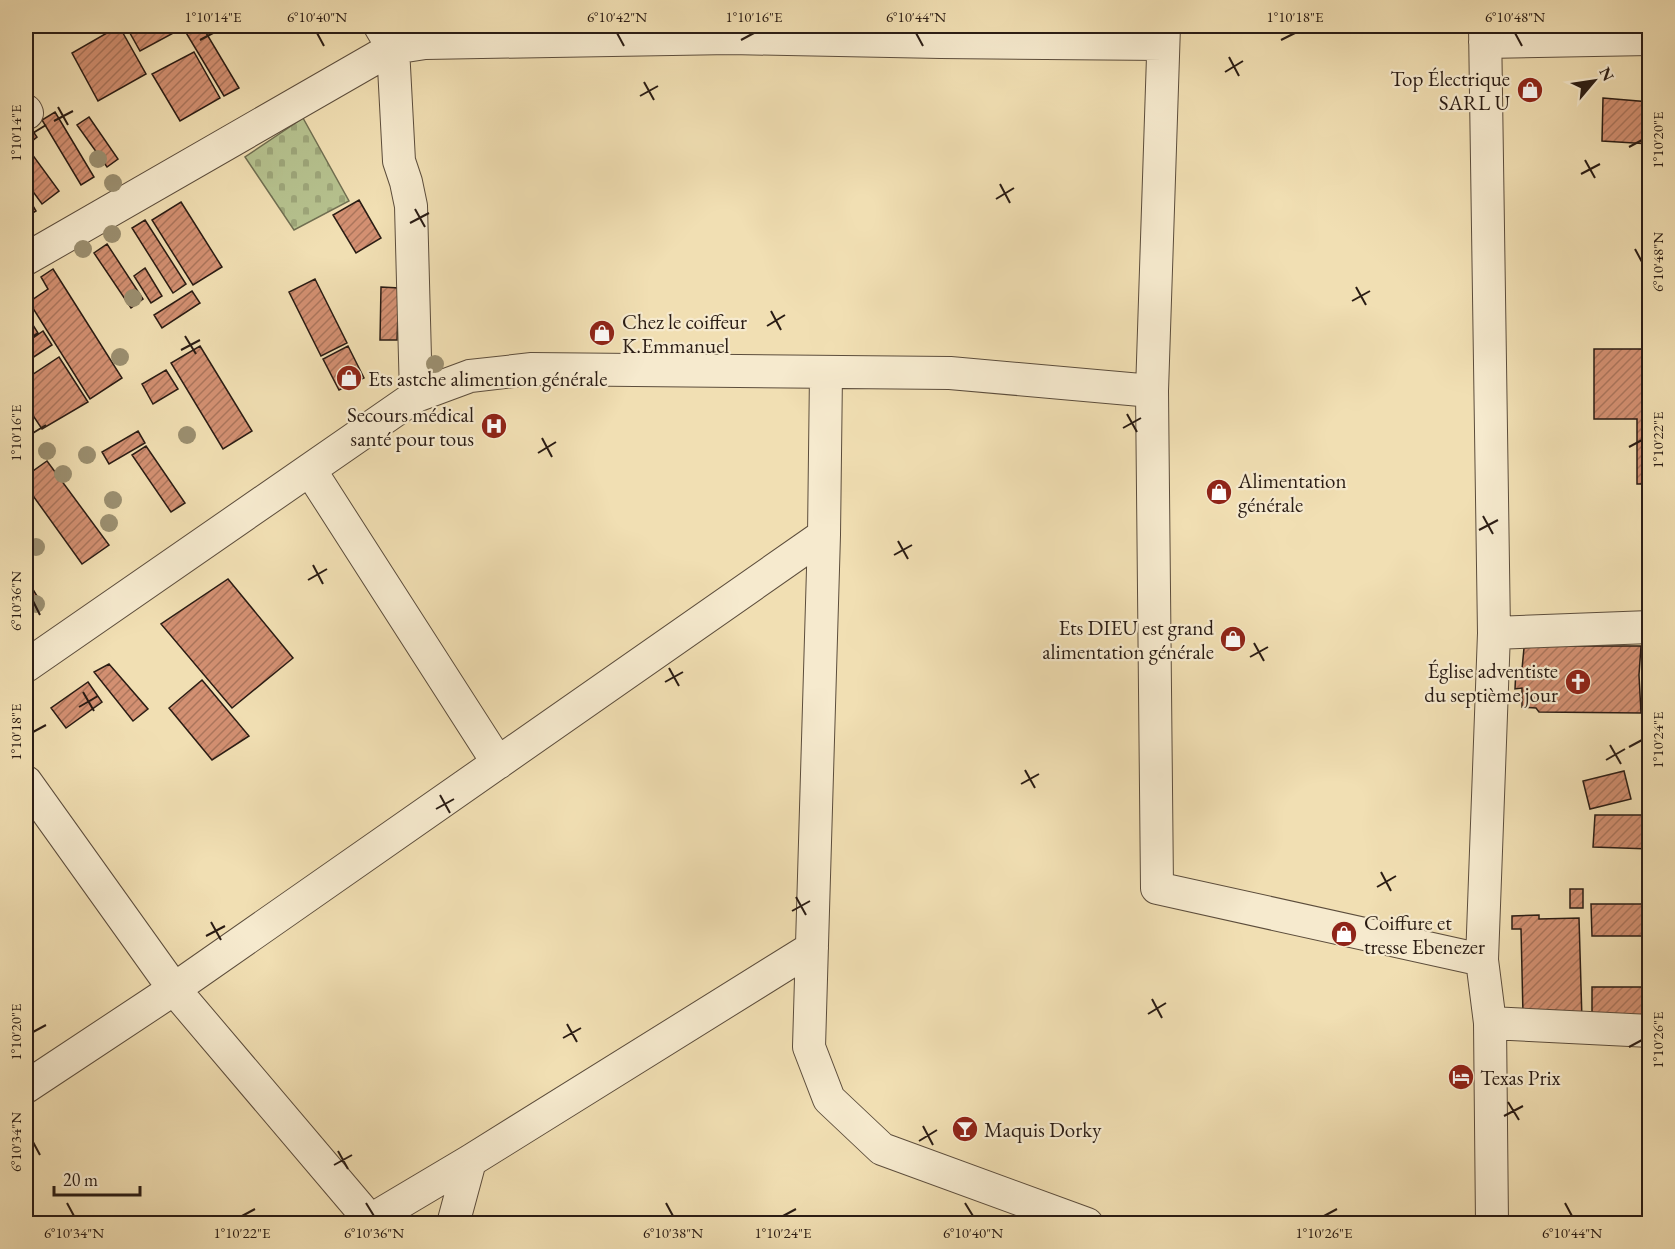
<svg xmlns="http://www.w3.org/2000/svg" width="1675" height="1249" viewBox="0 0 1675 1249" font-family="'EB Garamond',serif">
<style>
.cemetery{fill:url(#cemetery-stones);stroke:#706f52;stroke-width:1.5}
.building{fill:url(#building-hatch);stroke:#2a1c14;stroke-width:1.5}
.lines{fill:none;stroke-linecap:round;stroke-linejoin:round}
.minor-casing{stroke:#5c4d3c;stroke-width:34}
.minor{stroke:#f6eace;stroke-width:32}
.tree{fill:#9b8f70}
.ticks{fill:none;stroke:#2a1c14;stroke-width:2}
.labels{text-anchor:middle;dominant-baseline:central;stroke-width:4.5;stroke-linejoin:round;paint-order:stroke}
.poi-label{font-size:21px;fill:#2a1c14;stroke:#f6eace;text-anchor:start}
.neatline{fill:none;stroke:#2a1c14;stroke-width:2}
.ticks-label{font-size:15px;text-anchor:middle;fill:#2a1c14}
</style>
<defs>
<pattern id="cemetery-stones" width="16" height="16" patternUnits="userSpaceOnUse" patternTransform="scale(1.5)"><rect width="16" height="16" fill="#b6c28f"/><path d="M2 7V4a2 2 0 0 1 4 0v3zM10 15v-3a2 2 0 0 1 4 0v3z" fill="#9da67a"/></pattern>
<pattern id="building-hatch" width="6" height="6" patternUnits="userSpaceOnUse" patternTransform="scale(1.5)"><rect width="6" height="6" fill="#d39072"/><path d="M-1 1l2-2M0 6l6-6M5 7l2-2" fill="none" stroke="#ab755c"/></pattern>
</defs>
<rect width="100%" height="100%" fill="#f1dfb3"/>
<filter id="stains"><feTurbulence type="fractalNoise" baseFrequency=".00333" numOctaves="4"/><feColorMatrix values="0 0 0 0 .2 0 0 0 0 .09 0 0 0 0 .02 0 0 0 .5 -.17"/></filter>
<radialGradient id="worn" r=".72"><stop offset=".6" stop-color="#630" stop-opacity="0"/><stop offset="1" stop-color="#630" stop-opacity=".3"/></radialGradient>
<!-- cemetery -->
<path class="cemetery" d="M303,118L349,201L294,230L245,157Z"/>
<!-- building -->
<path class="building" d="M119,26L146,74L98,101L72,53Z
M126,26H177L179,30L140,51Z
M182,26H202L239,88L224,96Z
M194,52L220,98L180,121L152,74Z
M1603,98L1650,102V144L1602,141Z
M55,112L94,177L81,185L42,120Z
M89,117L118,159L107,167L77,125Z
M28,124L37,137L26,146L59,191L42,204L26,182V125Z
M26,194L36,211L26,217Z
M359,200L381,238L356,253L333,215Z
M181,202L222,267L193,285L152,220Z
M145,220L186,284L173,293L132,228Z
M107,244L143,299L131,308L94,253Z
M145,268L162,296L151,303L134,276Z
M53,269L122,378L90,399L29,302L48,289L41,277Z
M315,279L347,343L321,356L289,292Z
M381,287L399,288L397,340H380Z
M192,291L200,303L162,328L154,315Z
M26,314L38,333L27,340L26,338Z
M43,331L52,345L26,362V343Z
M200,346L252,431L223,449L171,363Z
M348,346L364,378L339,390L323,359Z
M1594,349H1650V484H1637V419H1594Z
M59,357L88,402L42,429L26,405V379Z
M166,370L178,389L153,404L142,384Z
M138,431L145,443L109,464L102,452Z
M146,446L185,503L171,512L132,455Z
M47,461L109,545L82,564L26,486V476Z
M1645,487H1650V580H1646Z
M26,578L37,596L26,603Z
M228,579L293,658L232,708L161,624Z
M1539,646H1641L1639,675L1641,713L1539,712L1536,708L1522,707V688L1515,689L1516,669H1522L1524,648Z
M109,664L148,709L133,721L94,672Z
M202,680L249,736L212,760L169,708Z
M88,682L102,702L66,728L51,708Z
M1624,771L1631,799L1590,809L1583,781Z
M1595,815H1650V849L1593,847Z
M1570,889H1583V908H1570Z
M1591,904H1650V936H1592Z
M1539,915V919L1579,918L1582,1020L1523,1015L1521,929H1512V916Z
M1592,987H1650V1022L1592,1020Z"/>
<g class="lines">
<!-- minor casing -->
<g class="minor-casing">
<path id="minor" d="M380,26L393,48L399,161L406,182L411,206L416,396
M1164,26L1152,391L1157,888L1482,960
M1485,26L1494,633L1482,960L1490,1023L1492,1224
M1485,42L1650,39
M26,111L27,113
M26,259L393,48L425,43L731,38L941,42L1163,44
M826,373L824,535L809,1047L829,1099L882,1149L1087,1224
M310,470L498,763
M1494,633L1650,627
M26,666L416,396L470,376L532,369L950,373L1152,391
M26,782L174,989L370,1220
M1490,1023L1650,1031
M26,1087L174,989L824,535
M364,1224L470,1161L812,948
M453,1224L470,1161"/>
</g>
<!-- minor -->
<use href="#minor" class="minor"/>
</g>
<!-- trees -->
<g class="tree">
<circle cx="98" cy="159" r="9"/>
<circle cx="113" cy="183" r="9"/>
<circle cx="112" cy="234" r="9"/>
<circle cx="83" cy="249" r="9"/>
<circle cx="133" cy="298" r="9"/>
<circle cx="120" cy="357" r="9"/>
<circle cx="435" cy="364" r="9"/>
<circle cx="187" cy="435" r="9"/>
<circle cx="47" cy="451" r="9"/>
<circle cx="87" cy="455" r="9"/>
<circle cx="63" cy="474" r="9"/>
<circle cx="113" cy="500" r="9"/>
<circle cx="109" cy="523" r="9"/>
<circle cx="36" cy="547" r="9"/>
<circle cx="36" cy="604" r="9"/>
</g>
<!-- ticks -->
<path class="ticks" d="M317,33L324,46M617,33L624,46M916,33L923,46M1515,33L1522,46M200,40L213,33M741,40L754,33M1281,40L1295,33M1229,57L1239,76M1225,72L1243,61M644,82L654,100M640,96L658,86M58,107L68,125M54,121L73,111M33,133L46,125M1629,147L1642,140M1585,160L1595,178M1581,174L1600,164M1000,184L1010,203M996,199L1014,188M415,209L425,227M410,223L429,213M1635,249L1642,262M1356,287L1366,305M1352,301L1370,291M771,311L781,330M767,326L785,315M185,336L196,354M181,350L200,340M1127,414L1137,432M1123,428L1141,418M33,433L46,425M542,438L552,457M1629,447L1642,440M538,453L556,442M1483,516L1493,534M1479,530L1498,520M898,541L908,559M894,555L912,545M313,565L323,584M308,580L327,569M33,601L40,615M1254,643L1264,661M1250,657L1268,647M669,668L679,686M665,682L683,672M83,692L94,711M79,707L98,696M33,732L46,725M1610,745L1621,764M1629,747L1642,740M1606,760L1625,749M1025,770L1035,788M1021,784L1039,774M440,795L450,813M436,809L454,799M1381,872L1391,891M1377,887L1396,876M796,897L806,915M792,911L810,901M211,922L221,940M206,936L225,926M1152,999L1162,1018M1148,1014L1166,1003M567,1024L577,1042M33,1032L46,1025M563,1038L581,1028M1629,1047L1642,1040M1508,1102L1519,1120M1504,1116L1523,1106M923,1126L933,1145M919,1141L937,1130M33,1142L40,1155M338,1151L348,1169M334,1165L352,1155M67,1203L74,1216M366,1203L374,1216M666,1203L673,1216M965,1203L973,1216M1565,1203L1572,1216M242,1216L255,1209M783,1216L796,1209M1324,1216L1337,1209"/>
<!-- icons -->
<defs>
<g id="shop-disc" transform="scale(1.35)"><circle r="9.5" fill="#8f2418" stroke="#f6eace"/><path d="M-5-2.5h2.3a2.7 3.5 0 0 1 5.4 0H5L5.5 6h-11ZM-1.5-2.5h3a1.5 2.3 0 0 0-3 0Z" fill="#fff"/></g>
<g id="hospital-disc" transform="scale(1.35)"><circle r="9.5" fill="#8f2418" stroke="#f6eace"/><path d="M-5-5h3v3.5h4V-5h3V5h-3V1.5h-4V5h-3Z" fill="#fff"/></g>
<g id="church-disc" transform="scale(1.35)"><circle r="9.5" fill="#8f2418" stroke="#f6eace"/><path d="M-1.2-6h2.4v3.5h3.3v2.4h-3.3V6h-2.4V-.1h-3.3v-2.4h3.3Z" fill="#fff"/></g>
<g id="hotel-disc" transform="scale(1.35)"><circle r="9.5" fill="#8f2418" stroke="#f6eace"/><path d="M-6-4.5h1.5V1H6V5H4.5V3h-9V5H-6ZM-4 0a1.8 1.8 0 1 1 3.6 0ZM.5 0V-2.5h3Q6-2.5 6 0Z" fill="#fff"/></g>
<g id="bar-disc" transform="scale(1.35)"><circle r="9.5" fill="#8f2418" stroke="#f6eace"/><path d="M-6-5H6L.8 .8V4.5H3.5V6h-7V4.5H-.8V.8Z" fill="#fff"/></g>
</defs>
<g fill-rule="evenodd">
<use href="#shop-disc" x="1530" y="90"/>
<use href="#shop-disc" x="602" y="333"/>
<use href="#shop-disc" x="349" y="378"/>
<use href="#hospital-disc" x="494" y="426"/>
<use href="#shop-disc" x="1219" y="492"/>
<use href="#shop-disc" x="1233" y="639"/>
<use href="#church-disc" x="1578" y="682"/>
<use href="#shop-disc" x="1344" y="934"/>
<use href="#hotel-disc" x="1461" y="1077"/>
<use href="#bar-disc" x="965" y="1129"/>
</g>
<g class="labels">
<!-- poi labels -->
<g class="poi-label">
<text x="1510" y="78" text-anchor="end">Top Électrique<tspan x="1510" dy="24">SARL U</tspan></text>
<text x="622" y="321">Chez le coiffeur<tspan x="622" dy="24">K.Emmanuel</tspan></text>
<text x="368" y="378">Ets astche alimention générale</text>
<text x="474" y="414" text-anchor="end">Secours médical<tspan x="474" dy="24">santé pour tous</tspan></text>
<text x="1238" y="480">Alimentation<tspan x="1238" dy="24">générale</tspan></text>
<text x="1214" y="627" text-anchor="end">Ets DIEU est grand<tspan x="1214" dy="24">alimentation générale</tspan></text>
<text x="1558" y="670" text-anchor="end">Église adventiste<tspan x="1558" dy="24">du septième jour</tspan></text>
<text x="1364" y="922">Coiffure et<tspan x="1364" dy="24">tresse Ebenezer</tspan></text>
<text x="1480" y="1077">Texas Prix</text>
<text x="984" y="1129">Maquis Dorky</text>
</g>
</g>
<!-- margin -->
<rect width="1675" height="1249" fill="none" stroke="#f1dfb3" stroke-width="66"/>
<!-- north arrow -->
<g transform="translate(1594 81) rotate(61)" stroke="#f6eace" stroke-width="4.5" paint-order="stroke">
<path d="M0-4.5L10 22L0 15L-10 22Z" fill="#2a1c14"/>
<text y="-9" font-size="16" font-weight="bold" text-anchor="middle" fill="#2a1c14">N</text>
</g>
<!-- scale -->
<path d="M54 1186v9h86v-9" fill="none" stroke="#2a1c14" stroke-width="3"/>
<text x="63" y="1186" font-size="18" fill="#2a1c14" stroke="#f6eace" stroke-width="4.5" paint-order="stroke">20 m</text>
<rect x="33" y="33" width="1609" height="1183" class="neatline"/>
<g class="ticks-label">
<text x="213" y="22">1°10'14"E</text>
<text x="317" y="22">6°10'40"N</text>
<text x="617" y="22">6°10'42"N</text>
<text x="754" y="22">1°10'16"E</text>
<text x="916" y="22">6°10'44"N</text>
<text x="1295" y="22">1°10'18"E</text>
<text x="1515" y="22">6°10'48"N</text>
<text transform="translate(16 133) rotate(-90)" y="5">1°10'14"E</text>
<text transform="translate(1658 140) rotate(-90)" y="5">1°10'20"E</text>
<text transform="translate(1658 262) rotate(-90)" y="5">6°10'48"N</text>
<text transform="translate(16 433) rotate(-90)" y="5">1°10'16"E</text>
<text transform="translate(1658 440) rotate(-90)" y="5">1°10'22"E</text>
<text transform="translate(16 601) rotate(-90)" y="5">6°10'36"N</text>
<text transform="translate(16 732) rotate(-90)" y="5">1°10'18"E</text>
<text transform="translate(1658 740) rotate(-90)" y="5">1°10'24"E</text>
<text transform="translate(16 1032) rotate(-90)" y="5">1°10'20"E</text>
<text transform="translate(1658 1040) rotate(-90)" y="5">1°10'26"E</text>
<text transform="translate(16 1142) rotate(-90)" y="5">6°10'34"N</text>
<text x="74" y="1238">6°10'34"N</text>
<text x="242" y="1238">1°10'22"E</text>
<text x="374" y="1238">6°10'36"N</text>
<text x="673" y="1238">6°10'38"N</text>
<text x="783" y="1238">1°10'24"E</text>
<text x="973" y="1238">6°10'40"N</text>
<text x="1324" y="1238">1°10'26"E</text>
<text x="1572" y="1238">6°10'44"N</text>
</g>
<rect width="100%" height="100%" filter="url(#stains)"/>
<rect width="100%" height="100%" fill="url(#worn)"/>
</svg>
